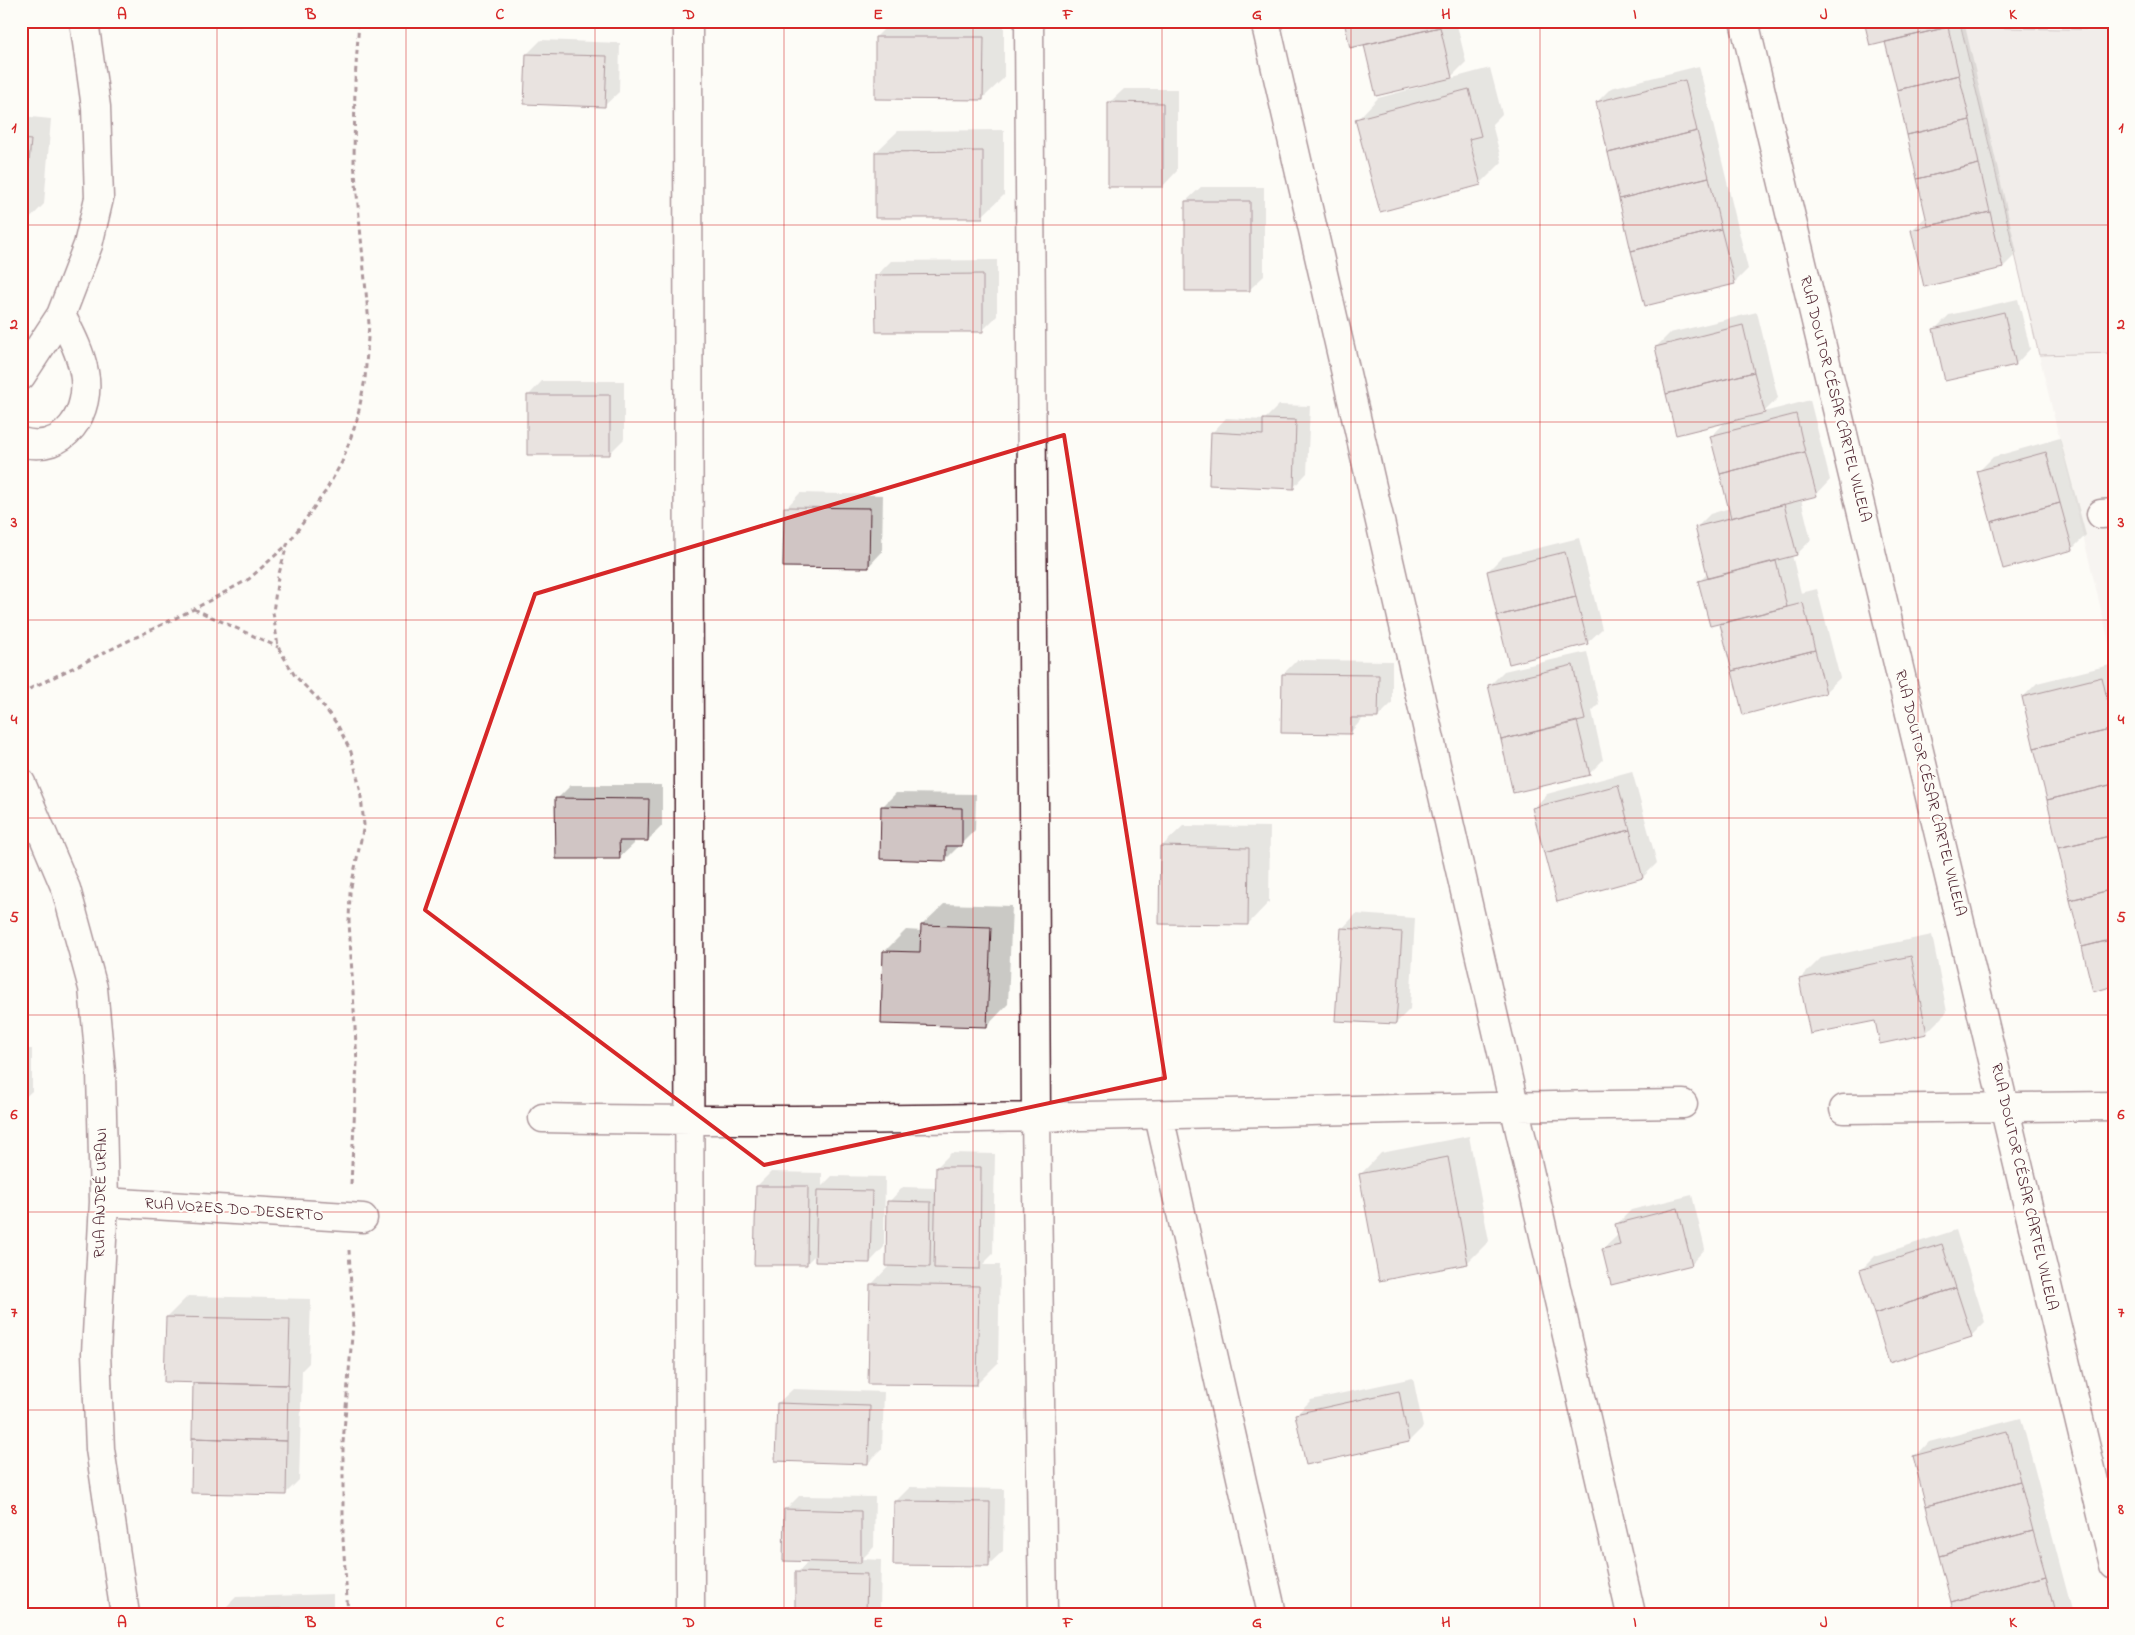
<svg xmlns="http://www.w3.org/2000/svg" width="2135" height="1635" viewBox="0 0 2135 1635" font-family="'Indie Flower',sans-serif">
<style>
.built{fill:#f0ece8}
.green{fill:#e3dcda;stroke:#967e82}
.shadow{fill:#0003}
.building{fill:#d0c5c4;stroke:#4a1f2b}
.lines{fill:none;stroke-linecap:round;stroke-linejoin:round}
.minor-casing{stroke:#4a1f2b;stroke-width:31}
.path{stroke:#4a1f2b;stroke-width:3;stroke-dasharray:5 4;stroke-linecap:butt}
.minor{stroke:#fdfcf7;stroke-width:28}
.marked{fill:none;stroke:#d62828;stroke-width:4;stroke-linejoin:round}
.grid{fill:none;stroke:#d62828;stroke-width:1;stroke-opacity:0.55}
.labels{text-anchor:middle;dominant-baseline:central;stroke-width:4;stroke-linejoin:round;paint-order:stroke}
.street-label{font-size:16px;fill:#4a1f2b;stroke:#fdfcf7}
.neatline{fill:none;stroke:#d62828;stroke-width:2}
.grid-label{font-size:16px;text-anchor:middle;font-weight:bold;fill:#d62828}
</style>
<rect width="100%" height="100%" fill="#fdfcf7"/>
<filter id="ink" filterUnits="userSpaceOnUse"><feTurbulence type="fractalNoise" baseFrequency=".02" numOctaves="2"/><feDisplacementMap in="SourceGraphic" scale="10" xChannelSelector="R" yChannelSelector="G"/><feConvolveMatrix kernelMatrix="1 2 1 2 8 2 1 2 1" color-interpolation-filters="sRGB"/></filter>
<g filter="url(#ink)">
<!-- built -->
<path class="built" d="M2114,353V663L2039,355Z"/>
<!-- green -->
<path class="green" d="M1961,27L2114,30V353L2039,355Z"/>
<!-- shadow -->
<path class="shadow" d="M892,21H1004V78L982,99L876,37Z
M1346,21H1456L1466,62L1449,79L1490,68L1502,114L1492,124L1502,162L1480,184L1357,120L1378,98L1434,83V81L1377,94L1365,44Z
M1865,21H1964L2017,253L2003,267L1925,285L1912,230L1927,216L1886,40Z
M541,40L620,43L619,92L604,106L527,54Z
M1699,66L1748,269L1734,283L1597,102L1611,88Z
M1124,89H1177V171L1163,186L1109,103Z
M21,116L51,119L44,204L23,226Z
M1004,130V195L982,216L876,152L898,131Z
M1201,187H1264V276L1249,290L1186,201Z
M997,260V316L983,330L877,275L891,261Z
M2018,299L2030,349L2016,364L1935,329L1949,315Z
M1757,312L1778,398L1764,412L1810,400L1830,480L1816,495L1801,499L1811,540L1797,554L1792,555L1801,593L1817,589L1840,678L1825,692L1744,714L1721,622L1700,581L1708,573L1696,528L1710,514L1730,508L1712,436L1726,421L1656,347L1670,333Z
M542,381H624V439L610,453L528,396Z
M1279,405L1310,406L1307,473L1293,488L1212,433L1226,418L1264,420Z
M2060,438L2086,535L2072,549L1979,471L1993,457Z
M800,493L883,495L882,552L868,567L786,508Z
M1579,538L1602,629L1587,643L1488,571L1502,557Z
M1587,652L1599,704L1592,711L1603,760L1589,774L1490,685L1504,671Z
M1297,660L1392,661V703L1378,717H1364L1350,733L1283,674Z
M2114,664V985L2023,697L2037,683Z
M1632,771L1657,863L1643,877L1558,900L1533,809L1547,794Z
M571,785H662V826L648,840H634V844L619,858L557,799Z
M896,793L976,794L975,830L945,860L882,807Z
M1183,826L1270,827L1269,902L1248,924L1161,847Z
M944,904L1012,906L1008,1004L987,1026L884,952L906,930L922,931V925Z
M1356,914L1415,918L1410,1009L1396,1023L1342,929Z
M1932,935L1947,1012L1926,1033L1876,1019L1800,979L1821,958Z
M21,1049H32V1091L21,1101Z
M1469,1136L1489,1241L1467,1263L1360,1175L1381,1153Z
M951,1153L995,1154L993,1254L982,1265H1000L998,1363L977,1384L871,1285L890,1265L889,1202L903,1187L936,1188L937,1167Z
M771,1172L822,1173V1186L832,1176L885,1177L884,1247L870,1262L817,1253L806,1264L757,1186Z
M1692,1195L1705,1249L1691,1264L1603,1249L1618,1235L1617,1224L1631,1210Z
M1956,1230L1985,1322L1971,1336L1861,1270L1875,1256Z
M188,1296L311,1299L309,1363L302,1370L299,1480L285,1494L192,1492L194,1382L167,1317Z
M1413,1378L1423,1427L1409,1441L1297,1414L1311,1400Z
M793,1389L884,1392L882,1449L868,1463L778,1403Z
M2021,1418L2073,1614H1955L1915,1457L1929,1442Z
M910,1487L1004,1489L1003,1551L988,1565L895,1502Z
M799,1496L875,1497L874,1547L862,1559L881,1560L880,1610L876,1614H796L797,1573L809,1561L785,1510Z
M333,1594V1614H222V1611L236,1597Z"/>
<!-- building -->
<path class="building" d="M238,21H296L238,26Z
M1344,21H1439L1440,27L1350,48Z
M1864,21H1947L1948,27L1870,46Z
M1440,27L1452,78L1376,96L1364,45Z
M1948,27L1959,75L1897,90L1885,42Z
M875,37H984L983,100L875,99Z
M526,54L607,56L605,107L524,104Z
M1959,75L1970,120L1907,135L1897,90Z
M1685,80L1697,131L1608,153L1596,102Z
M1469,89L1481,136L1469,139L1481,185L1380,212L1355,119Z
M1108,102L1163,103V187H1108Z
M1970,120L1979,164L1917,179L1907,135Z
M1697,131L1709,177L1619,199L1608,153Z
M21,139L31,140L23,227H21Z
M983,151V218H875V152Z
M1979,164L1990,212L1928,226L1917,179Z
M1709,177L1721,229L1631,251L1619,199Z
M1185,201H1250V291H1185Z
M1990,212L2003,268L1924,287L1911,230Z
M1721,229L1735,284L1645,306L1631,251Z
M983,274V332H876L875,275Z
M2004,312L2016,365L1945,381L1933,329Z
M1743,325L1754,372L1666,394L1655,347Z
M1754,372L1765,413L1676,435L1666,394Z
M527,395H610V455H527Z
M1796,414L1805,452L1720,474L1710,436Z
M1263,419L1296,420L1294,489L1209,485L1211,432L1263,435Z
M1805,452L1817,496L1731,518L1720,474Z
M2046,452L2060,503L1991,522L1977,471Z
M2060,503L2073,550L2003,569L1991,522Z
M1784,504L1797,555L1708,578L1695,527Z
M784,507L870,508L869,568L783,567Z
M1565,552L1576,597L1497,616L1487,571Z
M1776,561L1787,607L1710,626L1698,581Z
M1576,597L1588,644L1509,664L1497,616Z
M1803,603L1815,650L1732,671L1720,624Z
M1815,650L1826,693L1743,715L1732,671Z
M1573,665L1585,720L1501,740L1488,685Z
M1282,674L1379,675L1378,718H1351V734L1281,733Z
M2102,677L2114,729L2034,748L2022,697Z
M1577,721L1590,775L1513,793L1501,740Z
M2114,729V784L2047,800L2034,748Z
M2114,784V835L2058,848L2047,800Z
M1618,785L1630,830L1544,853L1532,808Z
M555,798L649,799L648,841H619L620,859H556Z
M881,806L962,808V846H946V861L880,859Z
M1630,830L1643,878L1557,902L1544,853Z
M2114,835V889L2070,900L2058,848Z
M1160,846L1249,848L1248,925L1159,924Z
M2114,889V939L2082,947L2070,900Z
M921,925L991,927L987,1027L881,1024L883,951L920,952Z
M1341,928L1402,932L1396,1024L1335,1021Z
M2114,939V986L2093,992L2082,947Z
M1911,956L1927,1034L1880,1044L1875,1021L1810,1034L1799,979Z
M1448,1157L1468,1264L1379,1281L1359,1174Z
M936,1167H981L980,1269L934,1268Z
M756,1186H808L807,1265H754Z
M817,1190L872,1191L870,1263L815,1262Z
M887,1201L931,1202L930,1267L886,1266Z
M1678,1208L1692,1265L1611,1285L1602,1249L1620,1245L1615,1224Z
M1942,1244L1956,1288L1874,1314L1860,1270Z
M870,1284L979,1286L977,1385L868,1384Z
M1956,1288L1972,1337L1889,1363L1874,1314Z
M166,1317L290,1319L288,1385L164,1382Z
M193,1383L288,1385L287,1441L192,1438Z
M1399,1391L1409,1442L1306,1465L1295,1414Z
M777,1403L870,1406L868,1464L775,1461Z
M2007,1431L2020,1481L1926,1506L1913,1456Z
M192,1438L287,1441L286,1495L191,1493Z
M2020,1481L2033,1531L1939,1556L1926,1506Z
M894,1501L990,1502L989,1566L893,1565Z
M784,1509L861,1511V1563L783,1561Z
M2033,1531L2046,1576L1951,1602L1939,1556Z
M795,1572L867,1574L866,1614H795Z
M2046,1576L2055,1614H1954L1951,1602Z
M319,1608L320,1614H221L220,1610Z"/>
<g class="lines">
<!-- minor casing -->
<g class="minor-casing">
<path id="minor" d="M688,21L690,1614
M1029,21L1036,1116L1043,1614
M1265,21L1631,1614
M1744,21L2114,1565
M21,376L61,315L88,245L99,198L96,107L84,21
M21,442C65,455 92,411 84,372C80,351 70,333 61,315
M2101,514L2114,513
M21,783L66,889L93,988L101,1072L104,1202L96,1353L100,1449L125,1614
M1844,1109L2114,1106
M1159,1116L1272,1614
M543,1118C923,1126 1303,1108 1683,1104
M104,1202L363,1218"/>
</g>
<!-- path -->
<path class="path" d="M194,609L278,647
M21,693L194,609L249,579L287,545
M351,1184L357,1063L349,921L350,892L364,825L360,788L351,752L337,724L317,698L295,676L278,647L273,612L278,577L287,545L325,492L342,462L357,420L365,379L369,324L354,162L355,81L359,21
M348,1614L343,1539V1443L353,1324L349,1250"/>
<!-- minor -->
<use href="#minor" class="minor"/>
</g>
</g>
<!-- marked area -->
<path d="M0 0H2135V1635H0ZM1064,435L1165,1078L764,1165L425,910L535,594Z" fill="#fdfcf7" fill-opacity=".55" fill-rule="evenodd"/>
<path class="marked" d="M1064,435L1165,1078L764,1165L425,910L535,594Z"/>
<!-- grid -->
<path class="grid" d="M217,21V1614M406,21V1614M595,21V1614M784,21V1614M973,21V1614M1162,21V1614M1351,21V1614M1540,21V1614M1729,21V1614M1918,21V1614M21,225H2114M21,422H2114M21,620H2114M21,818H2114M21,1015H2114M21,1212H2114M21,1410H2114"/>
<g class="labels">
<!-- street labels -->
<g class="street-label">
<text transform="translate(1835 399) rotate(76)">RUA DOUTOR CÉSAR CARTEL VILLELA</text>
<text transform="translate(1930 793) rotate(76)">RUA DOUTOR CÉSAR CARTEL VILLELA</text>
<text transform="translate(2024 1187) rotate(77)">RUA DOUTOR CÉSAR CARTEL VILLELA</text>
<text transform="translate(101 1193) rotate(-89)">RUA ANDRÉ URANI</text>
<text transform="translate(234 1210) rotate(4)">RUA VOZES DO DESERTO</text>
</g>
</g>
<!-- margin -->
<rect width="2135" height="1635" fill="none" stroke="#fdfcf7" stroke-width="55"/>
<rect x="28" y="28" width="2080" height="1580" class="neatline"/>
<g class="grid-label">
<text x="122" y="19">A</text>
<text x="311" y="19">B</text>
<text x="500" y="19">C</text>
<text x="689" y="19">D</text>
<text x="878" y="19">E</text>
<text x="1068" y="19">F</text>
<text x="1257" y="19">G</text>
<text x="1446" y="19">H</text>
<text x="1635" y="19">I</text>
<text x="1824" y="19">J</text>
<text x="2013" y="19">K</text>
<text x="14" y="132">1</text>
<text x="2121" y="132">1</text>
<text x="14" y="329">2</text>
<text x="2121" y="329">2</text>
<text x="14" y="527">3</text>
<text x="2121" y="527">3</text>
<text x="14" y="724">4</text>
<text x="2121" y="724">4</text>
<text x="14" y="922">5</text>
<text x="2121" y="922">5</text>
<text x="14" y="1119">6</text>
<text x="2121" y="1119">6</text>
<text x="14" y="1317">7</text>
<text x="2121" y="1317">7</text>
<text x="14" y="1514">8</text>
<text x="2121" y="1514">8</text>
<text x="122" y="1627">A</text>
<text x="311" y="1627">B</text>
<text x="500" y="1627">C</text>
<text x="689" y="1627">D</text>
<text x="878" y="1627">E</text>
<text x="1068" y="1627">F</text>
<text x="1257" y="1627">G</text>
<text x="1446" y="1627">H</text>
<text x="1635" y="1627">I</text>
<text x="1824" y="1627">J</text>
<text x="2013" y="1627">K</text>
</g>
</svg>
